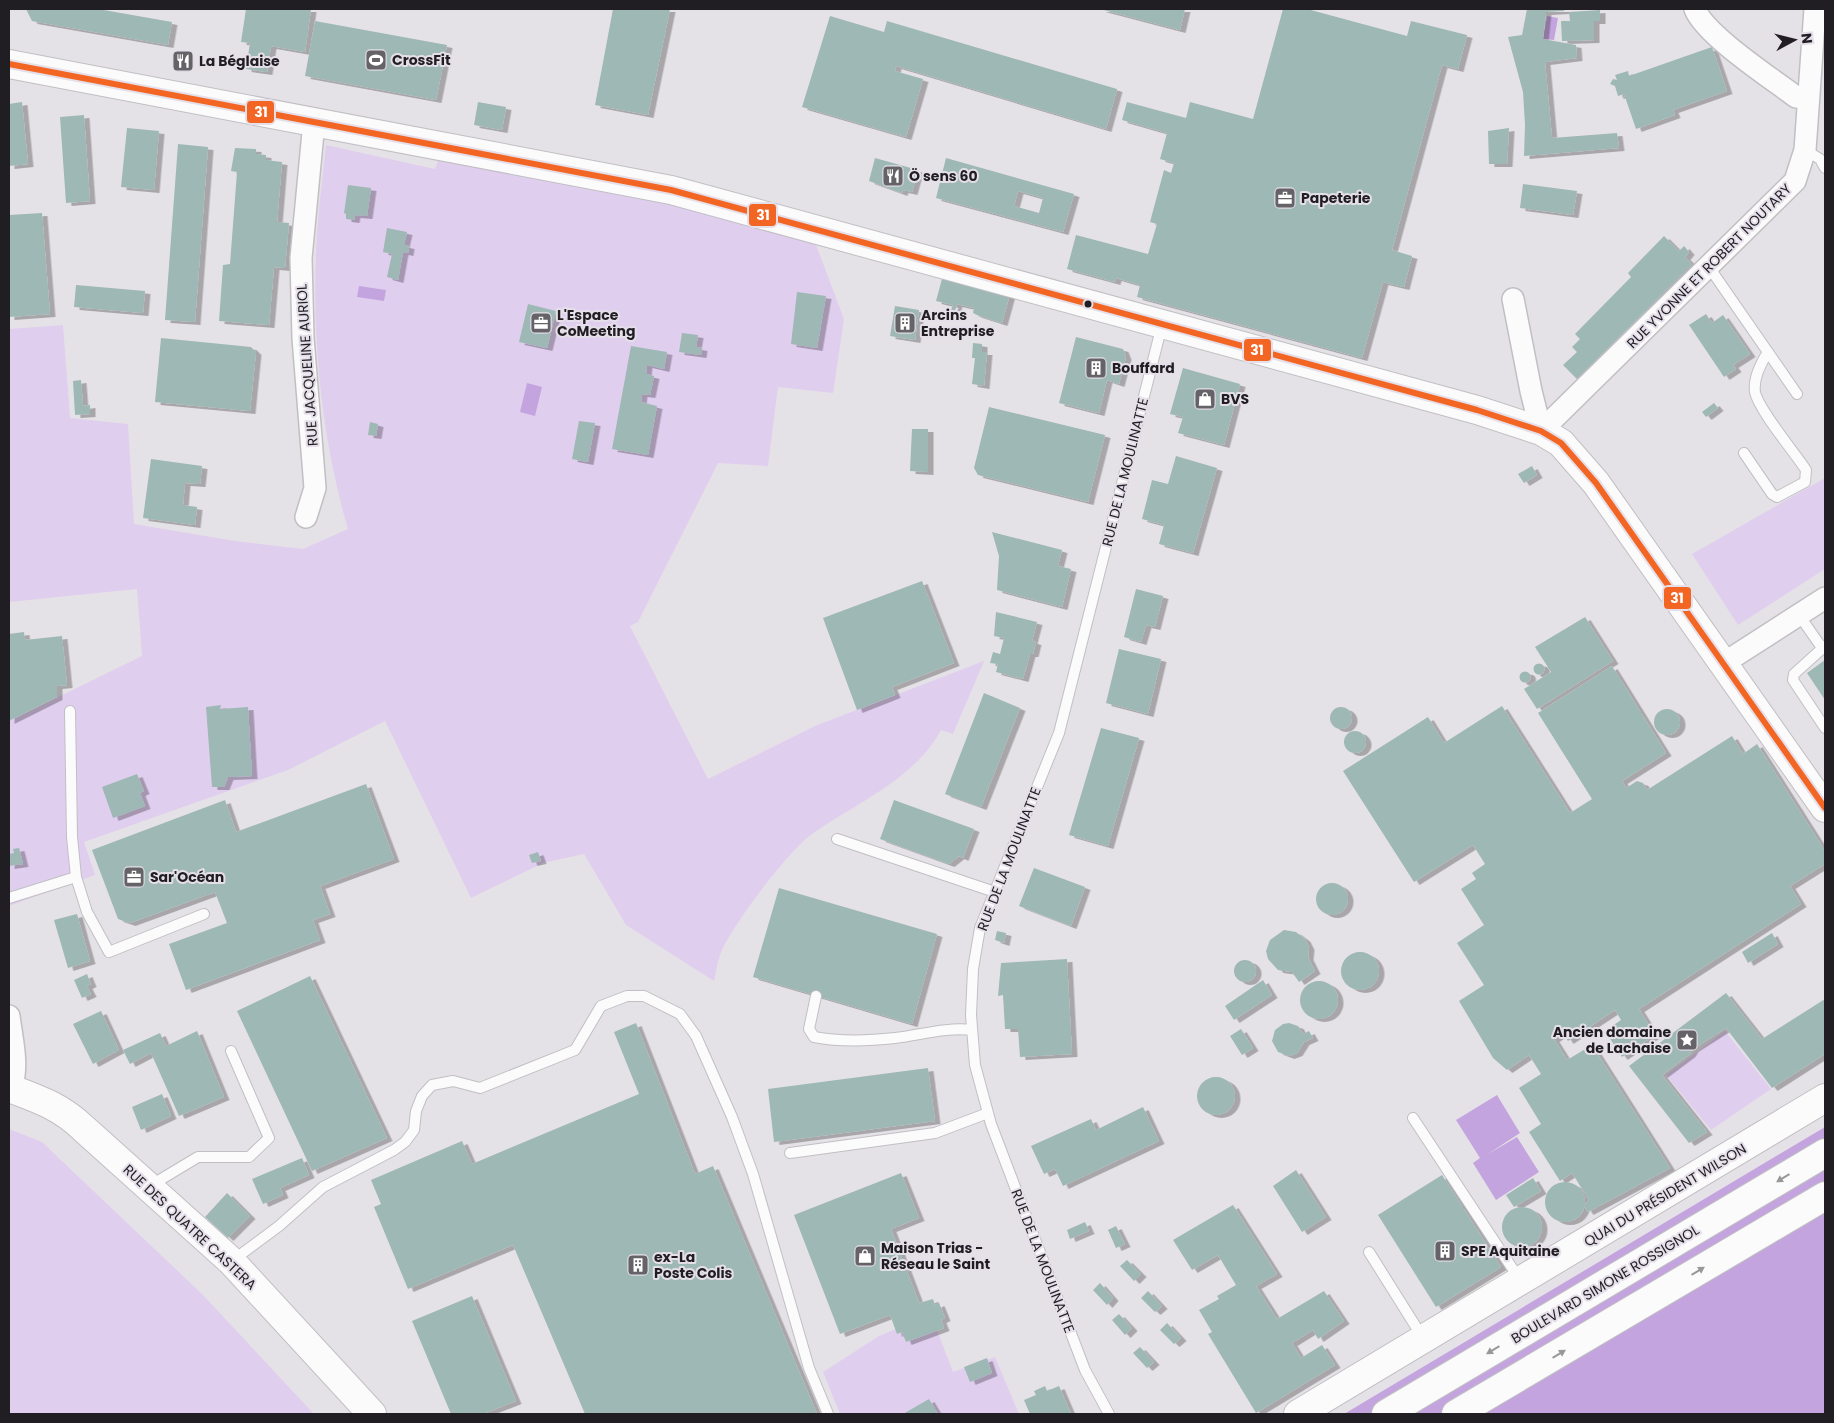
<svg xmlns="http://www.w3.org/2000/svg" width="1834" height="1423" viewBox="0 0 1834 1423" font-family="Poppins,sans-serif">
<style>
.green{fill:#e0ceef}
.water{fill:#c4a4de}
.building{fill:#9eb8b5;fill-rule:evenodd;filter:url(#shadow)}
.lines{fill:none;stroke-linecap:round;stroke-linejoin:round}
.lane-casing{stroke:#c1bfc3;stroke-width:12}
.street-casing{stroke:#c1bfc3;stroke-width:24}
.secondary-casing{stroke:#c1bfc3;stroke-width:30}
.primary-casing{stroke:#c1bfc3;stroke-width:30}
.lane{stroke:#fbfbfb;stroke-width:10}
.street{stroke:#fbfbfb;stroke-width:21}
.secondary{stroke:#fbfbfb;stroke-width:28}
.primary{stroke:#fbfbfb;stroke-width:28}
.bus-1-casing{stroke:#e5dfea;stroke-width:10}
.bus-1{stroke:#f26522;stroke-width:6}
.oneway{fill:#989899}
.bus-dot{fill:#201e22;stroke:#e5dfea;stroke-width:2}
.labels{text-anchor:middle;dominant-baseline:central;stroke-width:4;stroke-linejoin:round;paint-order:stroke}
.poi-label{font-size:14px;font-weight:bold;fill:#201e22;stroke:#e5dfea;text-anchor:start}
.street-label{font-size:14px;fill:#201e22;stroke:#e5dfea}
.line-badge{stroke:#e5dfea;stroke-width:2}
.badge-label{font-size:14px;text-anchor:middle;font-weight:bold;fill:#fff}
</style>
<defs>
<filter id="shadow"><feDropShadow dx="5.5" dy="3" stdDeviation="0" flood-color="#0004"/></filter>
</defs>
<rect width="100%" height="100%" fill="#e5e2e7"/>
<!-- green -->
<path class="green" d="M326,145L435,169L440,156L641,196L815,242L844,319L833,393L778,387L768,466L718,463L638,622L630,626L708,779L815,726L984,661L953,734L941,730C915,779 856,803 812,834C789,850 729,929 720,955C717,963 716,973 714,981L626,925L584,854L543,863L471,898L385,721L288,770L84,842L95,875L9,906V721L142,656L137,589L9,602V329L63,325L70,418L128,424L134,524L235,541L303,549L348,529C320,433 311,332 317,232C319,203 323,174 326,145Z
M1825,478V569L1738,625L1692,554Z
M1725,1031L1771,1089L1711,1130L1666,1075Z
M9,1129L42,1142L203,1295L314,1414H9Z
M896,1329L897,1334L902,1332L906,1342L937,1330L953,1372L995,1357L1019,1414H840L823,1372L879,1336Z"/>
<!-- water -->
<path class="water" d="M1547,16L1558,18L1554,40L1543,39Z
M359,286L386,290L384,301L357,297Z
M527,383L542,387L535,416L520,412Z
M1497,1095L1520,1133L1488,1154L1517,1137L1539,1172L1496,1200L1473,1163L1480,1158L1456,1120Z
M1825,1127V1414H1344Z"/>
<!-- building -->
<path class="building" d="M26,9H98L172,22L168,45L32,21Z
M246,9H311L305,52L271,46L267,72L246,69L250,43L241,42Z
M613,9H670L648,115L595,105Z
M1100,9H1185L1180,30Z
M1283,9H1307L1407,36L1411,21L1467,35L1458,69L1442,65L1392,250L1412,256L1404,287L1383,282L1362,358L1137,297L1140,285L1116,278L1115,282L1067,269L1076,235L1148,254L1157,224L1150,222L1164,170L1171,173L1174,163L1160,159L1167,133L1122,120L1127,102L1186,118L1190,102L1253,119Z
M1527,9H1564V11L1546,12L1543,39L1576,45L1577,58L1545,62L1552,138L1617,133L1619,148L1524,156L1525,125L1523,92L1508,37L1522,35Z
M1600,10V21H1594V40L1562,41L1561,21H1570L1569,12Z
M830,16L884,32L887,21L1117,89L1106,129L896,66L895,71L923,79L906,137L802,107Z
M315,21L447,45L436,100L305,76Z
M1712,47L1727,91L1673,110L1675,115L1636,129L1624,94L1618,96L1615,86L1610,84L1613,79L1617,80L1615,75L1628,71L1629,76Z
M22,102L28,164L9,166V104Z
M478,102L506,107L502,130L474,125Z
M84,115L90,201L66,203L60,117Z
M127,128L159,131L154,190L121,187Z
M1509,128L1507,164H1489L1488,131Z
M178,144L208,147L195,322L165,320Z
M235,148L256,149V154L266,155V160L282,162L277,222L289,223L285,268L274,267L269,325L219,321L223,265L230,264L237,172L231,171Z
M875,158L918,170L912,192L903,190L902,193L869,181Z
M946,158L1074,194L1063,232L936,198ZM1018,191L1043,198L1039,213L1014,206Z
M1523,184L1577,191L1573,215L1520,208Z
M348,185L371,188L367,216L355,215L354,220L346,219V214L344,213Z
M42,213L50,314L9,317V215Z
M387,228L407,232L404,245L409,246L408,253L403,252L398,280L387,277L392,254L383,252Z
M1664,236L1679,251L1684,246L1689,252L1685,257L1692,264L1577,379L1563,365L1577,352L1572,347L1580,339L1575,334L1631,277L1628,273Z
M943,275L1010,294L1002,323L977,315L973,313L974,308L957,304L955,311L951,310L953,305L936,301Z
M76,285L145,291L143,313L74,307Z
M797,292L826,296L817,348L791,344Z
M528,304L556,311L547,348L519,342Z
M895,306L919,310L915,340L890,336Z
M1706,314L1712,323L1723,315L1750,354L1733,365L1736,369L1724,377L1689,325Z
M682,333L698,335L696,347L702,348L701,355L679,352Z
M1076,337L1123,349L1126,357L1119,384L1107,380L1099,413L1059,403Z
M161,338L251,347L256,352L250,411L155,402Z
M973,343L982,344V352H987L984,386L972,384L975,358H972Z
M631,346L667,352L664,369L647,365L646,374L654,376L650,395L642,394L641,402L657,406L648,455L612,449Z
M1183,368L1240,384L1224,445L1178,433L1183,417L1170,414Z
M81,380L83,406L90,405V414L75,415L73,381Z
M1714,403L1718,408L1706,417L1702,412Z
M989,407L1105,435L1088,502L978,475L974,468Z
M579,421L595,423L588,462L572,459Z
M370,422L378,424L376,436L368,435Z
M912,429H928V472L910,471Z
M1176,456L1217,468L1193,553L1159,544L1164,525L1142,519L1152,480L1168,484Z
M151,459L202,466L200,484L185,483L183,505L197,507L195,525L143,518Z
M1532,466L1537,475L1524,483L1518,474Z
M992,532L1062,550L1058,566L1071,569L1062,607L997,590L999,556Z
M922,581L954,663L892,687L895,695L857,710L823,618Z
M1136,589L1163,596L1155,627L1146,625L1141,642L1124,637Z
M996,612L1037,622L1032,641L1036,642L1033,654H1030L1023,679L996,672L998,664L990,663L993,652L1000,654L1004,638L994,636Z
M1585,617L1613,661L1537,709L1524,689L1551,672L1535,647Z
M24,632L25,640L62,636L67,685L57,686V697L9,721V634Z
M1119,649L1161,659L1148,714L1106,703Z
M1825,660V700L1807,673Z
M1533.5 669a5.5 5.5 0 1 1 11 0a5.5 5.5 0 1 1-11 0Z
M1612,666L1666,753L1622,781L1626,788L1637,781L1643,783L1647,790L1732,736L1743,754L1757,744L1825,851V864L1790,886L1801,904L1639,1009L1655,1035L1622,1057L1605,1031L1621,1020L1615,1010L1568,1041L1563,1033L1554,1039L1567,1060L1592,1045L1670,1168L1588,1212L1584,1206L1589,1200L1572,1173L1560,1181L1529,1132L1541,1124L1519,1088L1541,1074L1529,1055L1507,1070L1493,1058L1459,1001L1484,985L1457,943L1484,925L1461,889L1476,879L1472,873L1485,864L1473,845L1414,882L1343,771L1428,717L1444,743L1502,706L1570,813L1592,799L1538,713Z
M1519.5 677a5.5 5.5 0 1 1 11 0a5.5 5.5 0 1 1-11 0Z
M984,693L1020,708L981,807L945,794Z
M221,705L220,709L248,707L252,776L228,777L224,787H212L206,707Z
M1330 718a11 11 0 1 1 22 0a11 11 0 1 1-22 0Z
M1654 722a13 13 0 1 1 26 0a13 13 0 1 1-26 0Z
M1101,728L1139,738L1108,846L1069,835Z
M1344 742a11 11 0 1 1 22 0a11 11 0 1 1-22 0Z
M137,774L144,791L140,793L145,806L113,818L102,787Z
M366,784L394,859L320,886L330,914L313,920L320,940L186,990L169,944L227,923L215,892L130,923L118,919L92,850L225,800L236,832Z
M894,800L974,829L963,858L959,856L949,864L880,839Z
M19,848L23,864L9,866V854L14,853L13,849Z
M538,852L541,861L532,863L529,855Z
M1034,868L1085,887L1071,926L1019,906Z
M1316 899a16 16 0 1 1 32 0a16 16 0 1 1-32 0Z
M779,888L937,934L912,1024L753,977Z
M77,914L90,961L68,968L54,920Z
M1284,930L1296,932L1305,939L1309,947L1308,957L1315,971L1299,982L1292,972L1278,970L1268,959L1266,951L1270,940Z
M997,931L1006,933L1004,943L995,940Z
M1772,933L1778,944L1748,963L1742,952Z
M1341 971a19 19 0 1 1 38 0a19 19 0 1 1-38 0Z
M1067,959L1072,1054L1020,1057L1018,1029H1005L1003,995L998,996L1001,963Z
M1234 971a11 11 0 1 1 22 0a11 11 0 1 1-22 0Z
M87,974L91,984L87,986L91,994L82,998L74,980Z
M310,976L387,1138L312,1171L237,1011Z
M1263,980L1272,995L1234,1020L1225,1006Z
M1300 1000a19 19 0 1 1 38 0a19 19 0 1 1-38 0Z
M1726,993L1762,1039L1825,999V1054L1772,1088L1726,1028L1693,1049L1690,1054L1662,1075L1707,1132L1689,1143L1629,1066Z
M101,1011L119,1050L93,1064L73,1024Z
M636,1023L695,1174L713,1166L817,1414H585L513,1245L408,1289L374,1207L381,1204L371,1180L462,1141L472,1164L639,1094L614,1032Z
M1289,1023L1298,1026L1303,1034L1309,1031L1313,1038L1304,1042L1297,1053L1289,1056L1278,1052L1272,1041L1275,1030L1283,1024Z
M1241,1029L1253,1048L1242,1055L1230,1036Z
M197,1031L224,1097L179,1116L151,1053L130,1064L123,1050L160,1033L166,1046Z
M928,1068L935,1121L774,1142L768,1089Z
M1197 1096a19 19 0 1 1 38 0a19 19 0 1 1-38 0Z
M162,1094L171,1116L141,1130L132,1107Z
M1143,1107L1159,1141L1063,1186L1055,1169L1044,1174L1031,1146L1091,1119L1096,1130Z
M302,1158L309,1175L280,1188L283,1195L263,1204L252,1179Z
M1296,1170L1326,1217L1302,1232L1273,1186Z
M901,1173L919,1218L891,1229L919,1303L933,1299L935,1305L939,1303L945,1318L941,1320L944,1328L906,1342L902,1332L897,1334L890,1315L840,1334L794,1215Z
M1442,1175L1501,1267L1436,1307L1378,1215Z
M1533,1178L1541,1191L1514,1207L1506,1195Z
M1545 1202a20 20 0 1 1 40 0a20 20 0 1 1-40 0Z
M227,1193L250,1216L228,1238L205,1217Z
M1233,1205L1277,1274L1256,1286L1277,1319L1324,1291L1344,1321L1318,1339L1313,1330L1292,1343L1301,1358L1322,1345L1335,1365L1256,1413L1208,1334L1212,1332L1199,1310L1219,1299L1217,1296L1236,1285L1218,1255L1192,1270L1173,1240Z
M1502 1227a20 20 0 1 1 40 0a20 20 0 1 1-40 0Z
M1085,1222L1089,1231L1070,1239L1067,1230Z
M1116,1226L1125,1244L1116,1248L1108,1230Z
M1127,1260L1141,1274L1134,1281L1120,1266Z
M1100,1283L1113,1298L1107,1305L1093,1290Z
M1148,1291L1162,1306L1155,1312L1141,1298Z
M472,1296L516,1401L483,1414H451L412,1321Z
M1119,1314L1132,1328L1125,1335L1112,1320Z
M1167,1323L1181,1338L1174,1344L1160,1330Z
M1140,1347L1154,1362L1147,1368L1133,1353Z
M987,1358L992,1373L970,1382L964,1367Z
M1045,1386L1047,1391L1059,1386L1071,1414H1030L1024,1400L1036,1395L1034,1391Z
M929,1399L938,1414H903Z"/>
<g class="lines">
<!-- lane casing -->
<g class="lane-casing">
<path id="lane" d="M1805,150L1820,159L1825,168
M1709,267L1797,394
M1744,453L1772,494L1777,497L1805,482L1806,470C1795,453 1758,409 1755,392C1753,378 1761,363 1768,352
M1799,615L1822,648
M1825,646L1794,674L1793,680L1825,728
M837,839L995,892
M76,877L87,912L109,952L204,914
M9,898L76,877L72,837L70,711
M816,996L809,1029L814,1037C840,1042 868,1041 895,1038C921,1035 946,1027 972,1030
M1413,1118L1520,1280
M790,1153L935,1133L988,1113
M151,1188L158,1181L198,1157H249L269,1138L231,1051
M1369,1252L1423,1338
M232,1261L279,1226L323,1187L394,1150L405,1142L414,1130L416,1111L422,1096L432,1085L453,1081L480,1088L575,1050L601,1006L627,996H644L680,1014L696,1036L732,1117L753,1174L809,1368L828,1414
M1109,1414L1085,1370L991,1124L975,1065L971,1015L973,969L980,928L1059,733L1162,325"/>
</g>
<!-- street casing -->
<g class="street-casing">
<path id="street" d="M1695,9C1705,35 1771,78 1796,97L1808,98
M1513,299L1531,391L1541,431L1795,181L1805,150L1815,9
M306,517L315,488L303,338L301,258L314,122
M1724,663L1825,598
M9,1016C12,1040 19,1066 11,1088"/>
</g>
<!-- secondary casing -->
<g class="secondary-casing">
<path id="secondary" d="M9,64L671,190L1477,410L1541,431L1561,443L1596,483L1825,808
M9,1088C38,1099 60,1106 83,1128L231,1261L372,1414
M1298,1414L1825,1098"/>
</g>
<!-- primary casing -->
<g class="primary-casing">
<path id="primary" d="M1386,1414L1825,1153
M1456,1414L1825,1196"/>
</g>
<!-- lane -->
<use href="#lane" class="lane"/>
<!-- street -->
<use href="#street" class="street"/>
<!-- secondary -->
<use href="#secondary" class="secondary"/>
<!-- primary -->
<use href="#primary" class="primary"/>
<!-- bus-1 casing -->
<g class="bus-1-casing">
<path id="bus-1" d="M9,64L671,190L1477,410L1541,431L1561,443L1596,483L1825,808"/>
</g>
<!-- bus-1 -->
<use href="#bus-1" class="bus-1"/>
</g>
<!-- one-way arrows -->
<defs><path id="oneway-solid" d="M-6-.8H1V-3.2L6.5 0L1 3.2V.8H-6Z" transform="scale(1.25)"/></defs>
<g class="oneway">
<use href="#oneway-solid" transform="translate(1783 1178) rotate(149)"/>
<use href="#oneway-solid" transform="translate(1698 1271) rotate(-31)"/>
<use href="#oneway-solid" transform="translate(1493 1350) rotate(149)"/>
<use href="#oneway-solid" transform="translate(1559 1354) rotate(-31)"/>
</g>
<!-- icons -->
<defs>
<g id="stadium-square" transform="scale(1.125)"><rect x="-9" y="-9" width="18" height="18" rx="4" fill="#656367" stroke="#e5dfea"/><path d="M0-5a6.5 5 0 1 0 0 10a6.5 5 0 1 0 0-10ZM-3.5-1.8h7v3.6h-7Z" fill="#fff"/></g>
<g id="restaurant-square" transform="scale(1.125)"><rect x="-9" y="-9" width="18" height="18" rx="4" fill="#656367" stroke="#e5dfea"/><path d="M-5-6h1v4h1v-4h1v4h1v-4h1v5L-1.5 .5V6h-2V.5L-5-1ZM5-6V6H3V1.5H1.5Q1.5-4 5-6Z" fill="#fff"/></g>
<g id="office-square" transform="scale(1.125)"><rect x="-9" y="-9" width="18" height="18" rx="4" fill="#656367" stroke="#e5dfea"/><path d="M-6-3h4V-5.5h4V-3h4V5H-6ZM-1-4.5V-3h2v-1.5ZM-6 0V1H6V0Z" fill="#fff"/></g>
<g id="building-square" transform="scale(1.125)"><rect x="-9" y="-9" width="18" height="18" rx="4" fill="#656367" stroke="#e5dfea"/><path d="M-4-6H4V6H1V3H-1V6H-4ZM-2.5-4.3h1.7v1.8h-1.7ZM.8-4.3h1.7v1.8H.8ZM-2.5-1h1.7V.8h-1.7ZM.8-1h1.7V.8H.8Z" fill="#fff"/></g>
<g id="shop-square" transform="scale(1.125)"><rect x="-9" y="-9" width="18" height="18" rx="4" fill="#656367" stroke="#e5dfea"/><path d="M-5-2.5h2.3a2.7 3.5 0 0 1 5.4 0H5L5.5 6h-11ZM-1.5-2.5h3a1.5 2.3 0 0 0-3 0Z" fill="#fff"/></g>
<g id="sight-square" transform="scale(1.125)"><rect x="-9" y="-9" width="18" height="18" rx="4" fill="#656367" stroke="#e5dfea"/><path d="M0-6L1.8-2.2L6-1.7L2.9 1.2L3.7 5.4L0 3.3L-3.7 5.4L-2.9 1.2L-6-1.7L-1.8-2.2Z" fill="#fff"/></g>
</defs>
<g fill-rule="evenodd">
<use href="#stadium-square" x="376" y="60"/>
<use href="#restaurant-square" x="183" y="61"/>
<use href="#restaurant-square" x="893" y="176"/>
<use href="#office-square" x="1285" y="198"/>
<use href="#office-square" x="541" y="323"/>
<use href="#building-square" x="905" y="323"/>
<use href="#building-square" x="1096" y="368"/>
<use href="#shop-square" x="1205" y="399"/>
<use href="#office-square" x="134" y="877"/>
<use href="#sight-square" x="1687" y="1040"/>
<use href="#building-square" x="1445" y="1251"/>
<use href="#shop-square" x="865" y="1256"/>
<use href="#building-square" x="638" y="1265"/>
</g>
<!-- markers -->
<circle class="bus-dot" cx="1088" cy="304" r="4.5"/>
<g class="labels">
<!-- poi labels -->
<g class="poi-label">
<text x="392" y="60">CrossFit</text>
<text x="199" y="61">La Béglaise</text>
<text x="909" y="176">Ö sens 60</text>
<text x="1301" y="198">Papeterie</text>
<text x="557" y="315">L'Espace<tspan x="557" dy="16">CoMeeting</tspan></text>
<text x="921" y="315">Arcins<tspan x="921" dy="16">Entreprise</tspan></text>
<text x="1112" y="368">Bouffard</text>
<text x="1221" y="399">BVS</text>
<text x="150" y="877">Sar'Océan</text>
<text x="1671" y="1032" text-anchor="end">Ancien domaine<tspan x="1671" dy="16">de Lachaise</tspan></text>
<text x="881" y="1248">Maison Trias -<tspan x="881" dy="16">Réseau le Saint</tspan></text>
<text x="1461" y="1251">SPE Aquitaine</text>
<text x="654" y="1257">ex-La<tspan x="654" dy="16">Poste Colis</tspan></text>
</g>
<!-- street labels -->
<g class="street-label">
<text transform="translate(1709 266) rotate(-45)">RUE YVONNE ET ROBERT NOUTARY</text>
<text transform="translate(307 365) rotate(-94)">RUE JACQUELINE AURIOL</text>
<text transform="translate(1125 472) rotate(-76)">RUE DE LA MOULINATTE</text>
<text transform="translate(1009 859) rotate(-69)">RUE DE LA MOULINATTE</text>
<text transform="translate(1665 1195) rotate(-31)">QUAI DU PRÉSIDENT WILSON</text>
<text transform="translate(190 1227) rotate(43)">RUE DES QUATRE CASTERA</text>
<text transform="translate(1043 1261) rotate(69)">RUE DE LA MOULINATTE</text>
<text transform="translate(1605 1284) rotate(-31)">BOULEVARD SIMONE ROSSIGNOL</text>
</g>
</g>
<g class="line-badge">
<rect x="246" y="100" width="29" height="24" rx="5" fill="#f26522"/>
<rect x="748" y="203" width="29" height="24" rx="5" fill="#f26522"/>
<rect x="1243" y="338" width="29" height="24" rx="5" fill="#f26522"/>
<rect x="1663" y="586" width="29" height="24" rx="5" fill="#f26522"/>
</g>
<g class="badge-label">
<text x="261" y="117">31</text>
<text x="763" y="220">31</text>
<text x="1257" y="355">31</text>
<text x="1677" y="603">31</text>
</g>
<!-- border -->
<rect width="1834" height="1423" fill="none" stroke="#201e22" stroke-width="20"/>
<!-- north arrow -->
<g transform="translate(1794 40) rotate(83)" stroke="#e5dfea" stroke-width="4" paint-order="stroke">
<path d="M0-4L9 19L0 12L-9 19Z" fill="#201e22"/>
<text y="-8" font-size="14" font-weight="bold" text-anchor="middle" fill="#201e22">N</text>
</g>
</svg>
